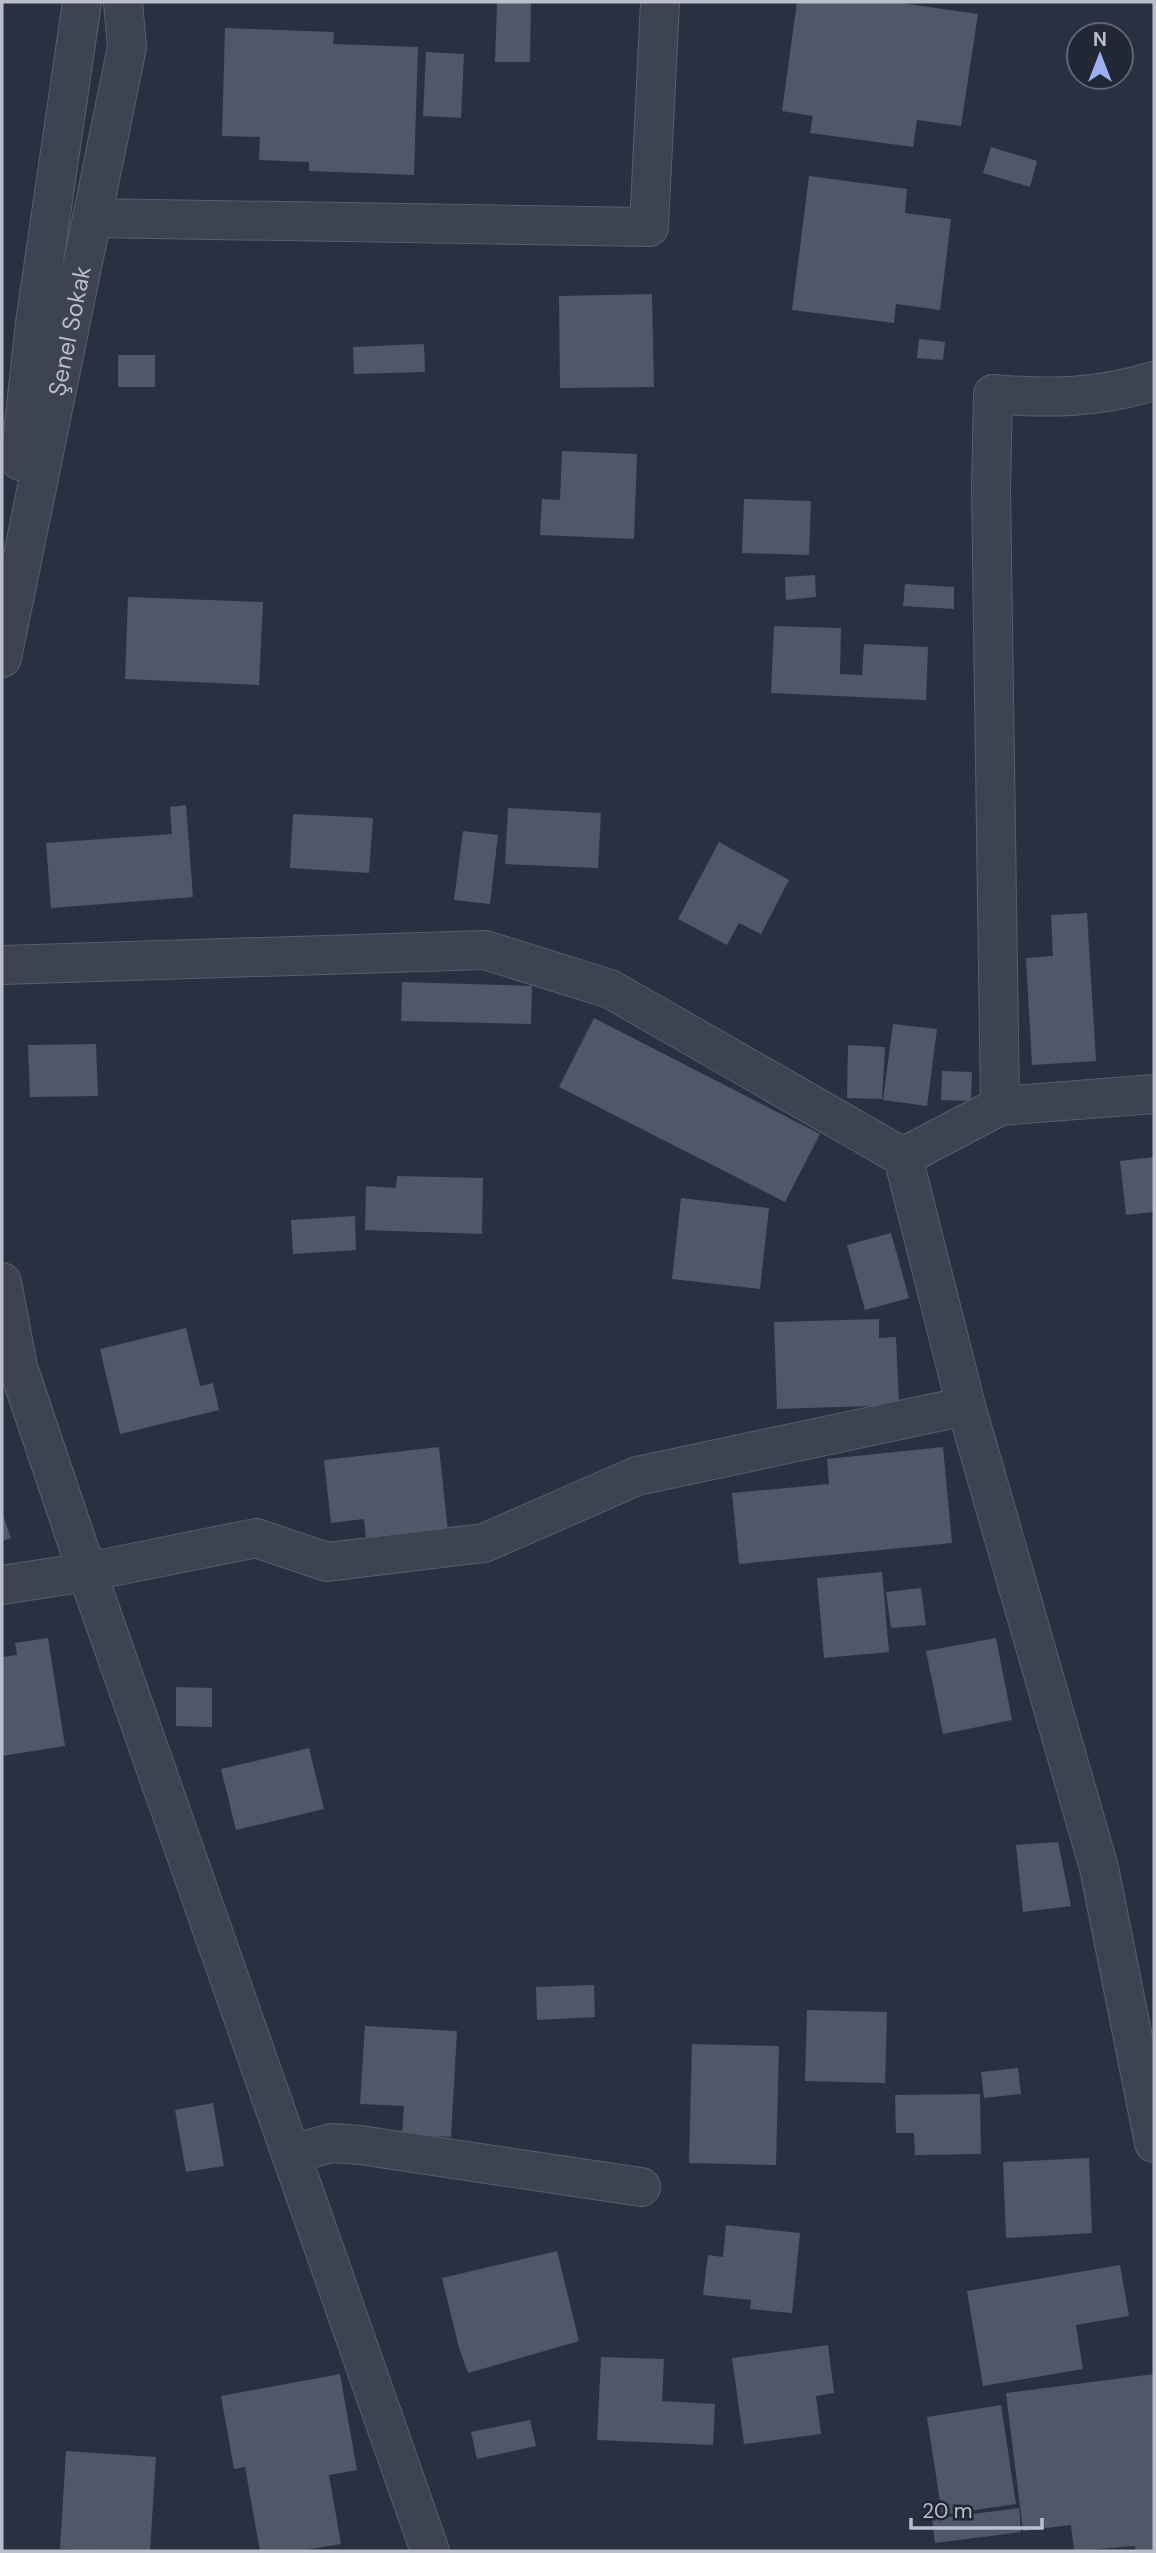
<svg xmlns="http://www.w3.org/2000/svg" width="1156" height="2553" viewBox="0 0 1156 2553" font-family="'DM Sans',sans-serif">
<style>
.building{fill:#505769}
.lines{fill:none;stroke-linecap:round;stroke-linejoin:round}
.minor-casing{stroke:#585e6b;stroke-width:40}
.minor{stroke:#3d4351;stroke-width:38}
.labels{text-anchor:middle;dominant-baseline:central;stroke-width:6;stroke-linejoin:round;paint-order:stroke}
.street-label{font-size:24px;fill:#babecb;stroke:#222736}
</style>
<rect width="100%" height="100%" fill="#293041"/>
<!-- building -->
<path class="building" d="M497,2H531L530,62H495Z
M797,2H894L978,14L961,126L917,120L913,147L810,133L813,116L782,111Z
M225,28L334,32L333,44L418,47L414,175L309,171V162L259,160L260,137L222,136Z
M426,52L464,54L461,118L423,116Z
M991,147L1037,161L1030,187L983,173Z
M809,176L907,189L905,213L951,219L940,310L896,304L894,323L792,310Z
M652,294L654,387L560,388L559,296Z
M919,339L945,342L943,360L917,358Z
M424,344L425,372L354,374L353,347Z
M118,355H155V387H118Z
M562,451L637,454L634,539L540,535L542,499L560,500Z
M744,499L811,501L809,555L742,553Z
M815,575L816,597L786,600L785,577Z
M905,584L954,587V609L903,606Z
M128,597L263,602L259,685L125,679Z
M774,626L841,628L840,674L862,675L864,644L928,647L926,700L771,693Z
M186,805L193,897L51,908L46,843L172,834L170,807Z
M508,808L601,813L598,868L505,864Z
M293,814L373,818L369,873L290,868Z
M463,831L498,835L490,904L454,900Z
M719,842L789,880L761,934L739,923L727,945L678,919Z
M1087,913L1096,1061L1032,1065L1026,958L1053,956L1051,915Z
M402,982L532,986L531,1024L401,1021Z
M594,1018L820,1134L785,1202L559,1087Z
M893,1024L937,1029L927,1106L883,1100Z
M96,1044L98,1096L30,1097L28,1045Z
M848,1045L885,1047L882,1099L847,1098Z
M942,1071L972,1072L971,1101L941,1100Z
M1154,1157V1212L1126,1215L1120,1161Z
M397,1176L483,1178L482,1234L365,1230L366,1186L396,1188Z
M681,1198L769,1208L760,1289L672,1279Z
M355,1216L356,1250L293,1254L291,1220Z
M891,1233L909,1298L865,1310L847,1245Z
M879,1319V1338L896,1337L899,1405L777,1409L774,1322Z
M186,1328L200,1386L213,1383L219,1410L120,1434L100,1349Z
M439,1447L448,1532L366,1541L364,1519L331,1523L324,1460Z
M943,1447L952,1543L739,1564L732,1493L829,1484L827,1459Z
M2,1512L11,1538L2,1541Z
M882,1572L889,1652L824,1658L817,1578Z
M921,1588L926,1625L891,1628L886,1592Z
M48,1638L65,1746L2,1756V1657L17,1655L15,1643Z
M996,1638L1012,1720L943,1734L926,1651Z
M176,1687L212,1688V1727L176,1726Z
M309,1748L324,1809L236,1830L221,1769Z
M1058,1842L1071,1906L1023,1912L1016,1845Z
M594,1985L595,2017L537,2020L536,1987Z
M807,2010L887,2012L885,2083L805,2081Z
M365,2026L457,2031L451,2137L402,2134L404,2106L360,2104Z
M692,2044L779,2046L776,2165L689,2163Z
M1018,2068L1021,2094L984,2098L981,2072Z
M980,2094L981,2154L915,2155L914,2133H896L895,2095Z
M213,2103L224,2166L186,2172L175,2110Z
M1089,2158L1092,2233L1006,2238L1003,2162Z
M726,2225L800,2233L792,2313L750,2309L751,2300L703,2295L708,2255L723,2257Z
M557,2251L579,2341L468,2373L459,2348L442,2278Z
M1120,2265L1129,2316L1076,2325L1083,2369L983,2386L967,2291Z
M828,2345L834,2393L816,2396L821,2434L744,2444L732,2358Z
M601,2357L664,2359L662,2401L715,2404L713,2445L597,2440Z
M340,2374L357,2470L329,2475L341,2544L298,2551H260L245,2467L234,2469L221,2396Z
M1154,2374V2551H1136L1135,2546L1074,2551L1071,2525L1023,2531L1006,2393Z
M1001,2405L1016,2504L942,2515L927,2417Z
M530,2420L536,2446L477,2459L471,2432Z
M66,2451L156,2457L150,2551L60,2549Z
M1019,2508L1021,2532L935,2543L932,2519Z"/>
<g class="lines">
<!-- minor casing -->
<g class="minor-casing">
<g id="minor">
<path d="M92,218L649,227L660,2"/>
<path d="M20,461L35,323L82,2"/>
<path id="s1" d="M2,658L127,47L123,2"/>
<path d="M2,965L485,950L610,989L903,1157L966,1406L1099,1868L1154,2143"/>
<path d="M1000,1106L991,488L993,394C1051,399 1098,398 1154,381"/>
<path d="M903,1157L1000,1106L1154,1094"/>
<path d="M2,1282L18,1367L87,1572L430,2551"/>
<path d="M2,1585L87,1572L256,1538L327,1562L484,1543L637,1476L966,1406"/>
<path d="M291,2154L332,2143L360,2145L641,2187"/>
</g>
</g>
<!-- minor -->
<use href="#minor" class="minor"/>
</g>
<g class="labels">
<!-- street labels -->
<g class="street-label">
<text stroke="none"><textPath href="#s1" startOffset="334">Şenel Sokak</textPath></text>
</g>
</g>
<!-- border -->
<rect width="1156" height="2553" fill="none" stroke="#babecb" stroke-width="7"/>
<!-- north arrow -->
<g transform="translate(1100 56)"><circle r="33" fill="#222736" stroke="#5f6372" stroke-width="2"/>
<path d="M0-5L12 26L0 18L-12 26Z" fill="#9ab0f0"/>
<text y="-10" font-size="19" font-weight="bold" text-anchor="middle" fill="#babecb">N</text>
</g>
<!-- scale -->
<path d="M911 2518v10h131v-10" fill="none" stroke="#babecb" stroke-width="3.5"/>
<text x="922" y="2518" font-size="21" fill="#babecb" stroke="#222736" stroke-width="5" paint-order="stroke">20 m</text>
</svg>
